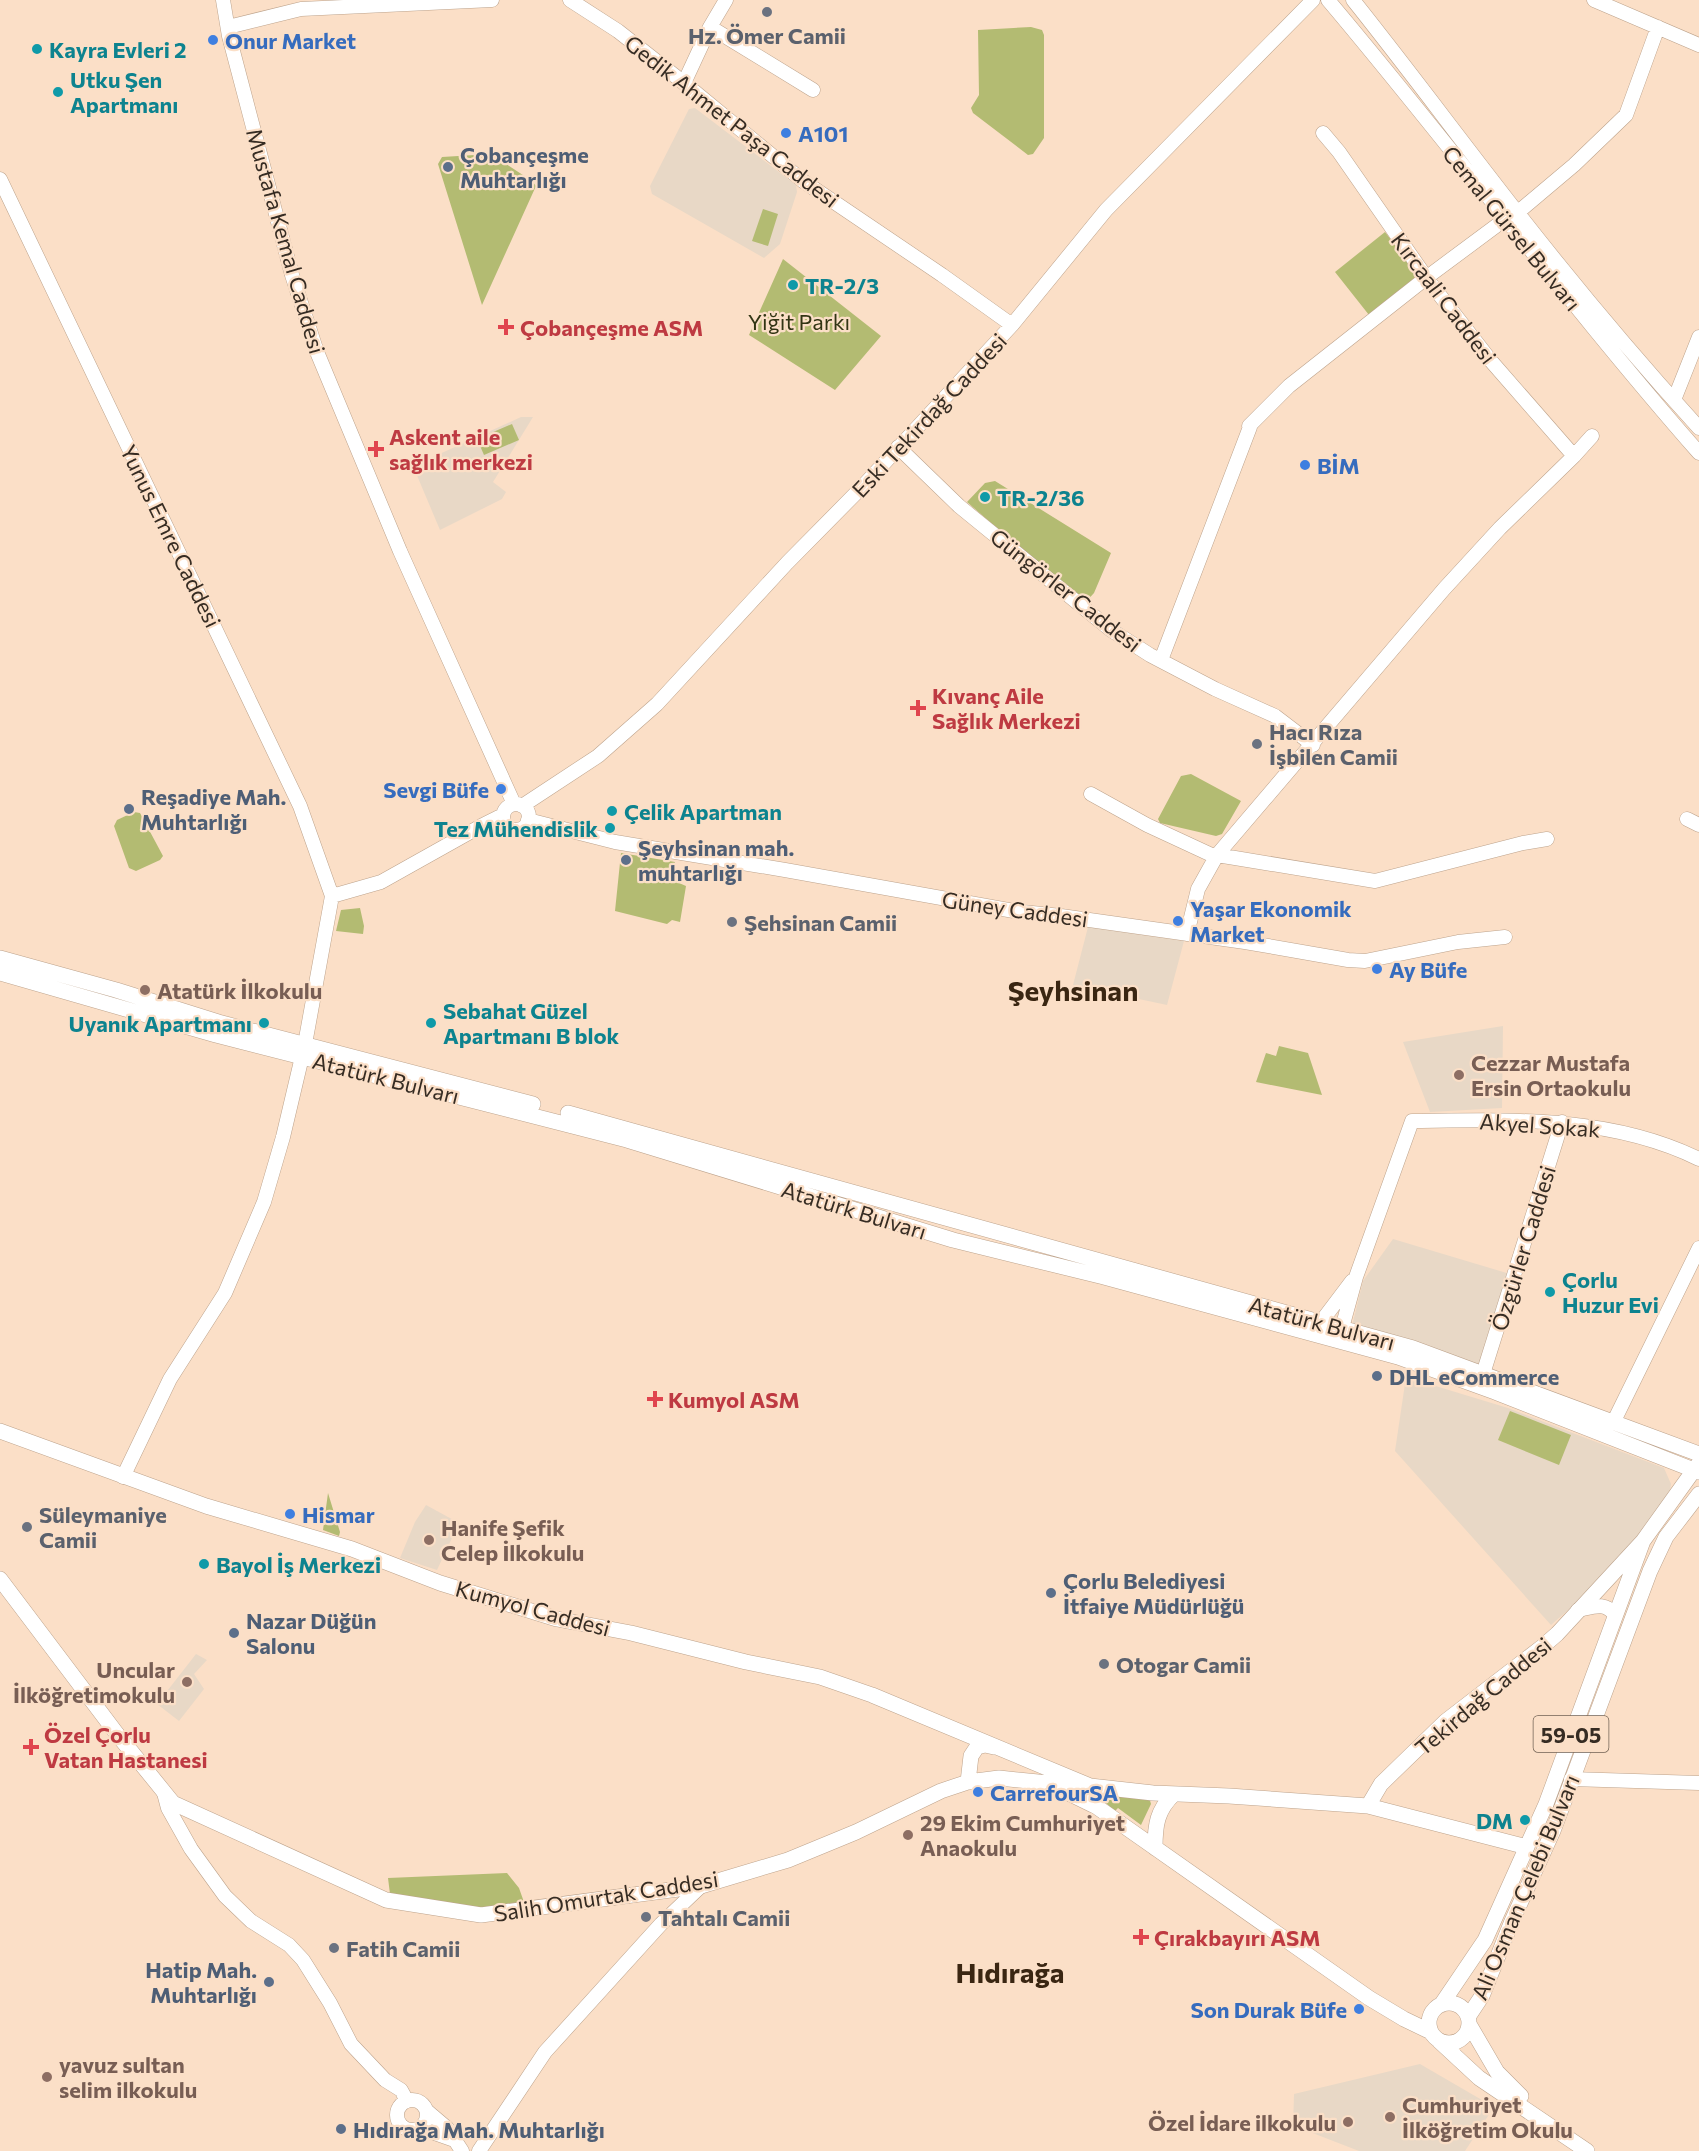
<svg xmlns="http://www.w3.org/2000/svg" width="1699" height="2151" viewBox="0 0 1699 2151" font-family="Commissioner,sans-serif">
<style>
.education{fill:#e8d8c6}
.green{fill:#b3bb72}
.lines{fill:none;stroke-linecap:round;stroke-linejoin:round}
.secondary-casing{stroke:#bda38c;stroke-width:15}
.primary-casing{stroke:#bda38c;stroke-width:16}
.secondary{stroke:#fff;stroke-width:14}
.primary{stroke:#fff;stroke-width:15}
.worship-dot{fill:#6b7280;stroke:#fbdfc7;stroke-width:2}
.shop-dot{fill:#3f7fe0;stroke:#fbdfc7;stroke-width:2}
.culture-dot{fill:#0f9aa8;stroke:#fbdfc7;stroke-width:2}
.service-dot{fill:#5c6f8a;stroke:#fbdfc7;stroke-width:2}
.health-dot{fill:#e0444e;stroke:#fbdfc7;stroke-width:2}
.education-dot{fill:#8d6e63;stroke:#fbdfc7;stroke-width:2}
.labels{text-anchor:middle;dominant-baseline:central;stroke-width:4.5;stroke-linejoin:round;paint-order:stroke}
.shield{fill:#fbdfc7;stroke:#716254;stroke-width:1.5}
.shield-label{font-size:21px;font-weight:bold;fill:#362c23}
.worship-label{font-size:22px;font-weight:bold;fill:#5b616d;stroke:#fbdfc7;text-anchor:start}
.shop-label{font-size:22px;font-weight:bold;fill:#366cbe;stroke:#fbdfc7;text-anchor:start}
.culture-label{font-size:22px;font-weight:bold;fill:#0d838f;stroke:#fbdfc7;text-anchor:start}
.street-label{font-size:22px;fill:#362c23;stroke:#fbdfc7}
.service-label{font-size:22px;font-weight:bold;fill:#4e5e75;stroke:#fbdfc7;text-anchor:start}
.park-label{font-size:22px;fill:#323514;stroke:#fbdfc7}
.health-label{font-size:22px;font-weight:bold;fill:#be3a42;stroke:#fbdfc7;text-anchor:start}
.education-label{font-size:22px;font-weight:bold;fill:#785e54;stroke:#fbdfc7;text-anchor:start}
.district-label{font-size:28px;font-weight:bold;fill:#3a2612;stroke:#fbdfc7}
</style>
<rect width="100%" height="100%" fill="#fbdfc7"/>
<!-- education -->
<path class="education" d="M695,108L796,185L797,192L780,244L764,258L652,194L650,186L689,109Z
M521,417H533L493,482L506,492L502,499L440,530L413,466Z
M1088,927L1184,941L1167,1005L1073,985Z
M1503,1026L1502,1108L1430,1112L1403,1042Z
M1393,1239L1510,1274L1482,1369L1352,1326L1363,1281Z
M1406,1377L1508,1408L1664,1468L1671,1484L1670,1490L1635,1541L1600,1582L1551,1625L1395,1451Z
M426,1505L459,1523L437,1570L400,1558L415,1522Z
M196,1654L207,1660L194,1674L204,1689L179,1721L157,1704Z
M1420,2064L1494,2107L1465,2151H1359L1310,2132L1293,2128L1294,2094Z"/>
<!-- green -->
<path class="green" d="M1031,27L1042,30L1044,35V138L1033,154L1028,155L973,113L971,108L979,95L978,30Z
M491,154L532,181L536,186L482,305L438,164L442,157Z
M763,209L778,214L768,246L752,241Z
M1385,232L1419,276L1369,315L1335,272Z
M783,259L881,336L835,390L749,335Z
M512,424L519,440L484,455L477,439Z
M995,481L1111,553L1094,593L1084,604L967,502L985,483Z
M1191,774L1241,801L1222,834L1216,836L1160,823L1158,819L1181,776Z
M134,812L140,813L163,856L160,860L136,871L129,868L114,826L117,820Z
M621,853L675,862L672,880L686,886L680,922L672,920L667,924L615,911Z
M360,908L364,926L363,934L336,931L341,910Z
M1279,1046L1308,1053L1322,1095L1256,1082L1266,1053L1276,1056Z
M1510,1411L1571,1435L1559,1465L1498,1440Z
M328,1493L340,1532L339,1536L323,1530Z
M1094,1793L1149,1797L1151,1804L1141,1825L1118,1808L1115,1811Z
M507,1873L519,1888L525,1905L482,1910L390,1894L388,1878Z"/>
<g class="lines">
<!-- secondary casing -->
<g class="secondary-casing">
<path id="secondary" d="M223,0L229,36L292,275L317,352L400,551L514,804
M570,0L618,31L684,83L803,181L942,275L1012,325
M1328,0C1454,149 1570,306 1699,453
M1353,0C1409,70 1462,142 1517,212C1575,286 1636,359 1699,428
M1594,0L1699,45
M228,27L301,9L492,0
M710,27L813,90
M684,83L710,27L726,0
M1323,133L1339,152L1428,280L1491,361L1574,456
M0,179L300,806L332,896L305,1044L283,1137L264,1202L225,1293L170,1379L123,1477
M1517,213L1574,165L1626,115L1658,27
M1674,400L1699,337
M1249,426L1289,386L1426,278L1504,220
M898,447L959,506L1111,630L1150,655L1215,689L1275,716L1313,745
M1161,660L1250,427
M1091,794L1147,825L1216,857
M503 817a13 13 0 1 1 26 0a13 13 0 1 1-26 0Z
M522,806L598,756L657,704L787,563L863,486L1012,325L1106,210L1313,0
M1687,819L1699,825
M528,820L615,842L785,870L1014,911L1061,916L1245,942L1348,960L1365,961L1458,942L1505,937
M1217,855L1375,881L1523,843L1547,839
M332,896L381,882L481,826L503,815
M1187,934L1198,889L1217,855L1444,589L1500,528L1574,456L1592,436
M1318,1331L1321,1322L1352,1281
M1339,1339L1356,1277L1412,1121C1510,1120 1609,1115 1699,1159
M1483,1374L1562,1122
M1613,1423L1699,1248
M1578,1610C1593,1607 1605,1601 1615,1615
M1571,1779L1699,1783
M164,1793L168,1808L191,1849L225,1896L251,1921L289,1945L303,1960L330,2003L351,2044L385,2080L401,2090L407,2101
M397 2115a15 15 0 1 1 30 0a15 15 0 1 1-30 0Z
M427,2111L447,2128L462,2151
M420,2128L454,2140
M479,2151L545,2052L661,1924L701,1886"/>
</g>
<!-- primary casing -->
<g class="primary-casing">
<path id="primary" d="M0,958L116,990L218,1022L533,1104
M0,973L216,1035L627,1140L953,1240L1104,1277L1398,1357L1495,1392L1699,1472
M568,1113L1413,1348L1699,1454
M0,1431L206,1506L352,1549L440,1583L557,1619L631,1633L746,1662L820,1677L872,1695L1090,1786L1153,1793L1229,1796L1368,1806L1381,1784L1446,1721L1542,1647L1557,1634L1643,1541
M0,1579L117,1734L173,1803L386,1900L481,1915L701,1886L788,1860L856,1832L941,1791L968,1782L999,1778L1048,1783L1097,1807L1369,1998L1404,2019L1431,2032
M968,1782L971,1756L977,1747L985,1745L994,1747
M1368,1806L1527,1847
M1155,1848C1155,1825 1157,1810 1174,1794
M1429 2023a20 20 0 1 1 40 0a20 20 0 1 1-40 0Z
M1441,2005L1485,1940L1546,1804L1643,1541L1699,1463
M1468,2017L1482,1996L1512,1921L1553,1831L1650,1571L1666,1537L1699,1494
M1469,2024L1497,2072L1521,2096
M1439,2041L1479,2078L1587,2151"/>
</g>
<!-- secondary -->
<use href="#secondary" class="secondary"/>
<!-- primary -->
<use href="#primary" class="primary"/>
</g>
<!-- markers -->
<g class="worship-dot">
<circle cx="767" cy="12" r="6"/>
<circle cx="1257" cy="744" r="6"/>
<circle cx="732" cy="922" r="6"/>
<circle cx="27" cy="1527" r="6"/>
<circle cx="1104" cy="1664" r="6"/>
<circle cx="646" cy="1917" r="6"/>
<circle cx="334" cy="1948" r="6"/>
</g>
<g class="shop-dot">
<circle cx="213" cy="40" r="6"/>
<circle cx="786" cy="133" r="6"/>
<circle cx="1305" cy="465" r="6"/>
<circle cx="501" cy="789" r="6"/>
<circle cx="1178" cy="921" r="6"/>
<circle cx="1377" cy="969" r="6"/>
<circle cx="290" cy="1514" r="6"/>
<circle cx="978" cy="1792" r="6"/>
<circle cx="1359" cy="2009" r="6"/>
</g>
<g class="culture-dot">
<circle cx="37" cy="49" r="6"/>
<circle cx="58" cy="92" r="6"/>
<circle cx="793" cy="285" r="6"/>
<circle cx="985" cy="497" r="6"/>
<circle cx="612" cy="811" r="6"/>
<circle cx="610" cy="828" r="6"/>
<circle cx="264" cy="1023" r="6"/>
<circle cx="431" cy="1023" r="6"/>
<circle cx="1550" cy="1292" r="6"/>
<circle cx="204" cy="1564" r="6"/>
<circle cx="1525" cy="1820" r="6"/>
</g>
<g class="service-dot">
<circle cx="448" cy="167" r="6"/>
<circle cx="129" cy="809" r="6"/>
<circle cx="626" cy="860" r="6"/>
<circle cx="1377" cy="1376" r="6"/>
<circle cx="1051" cy="1593" r="6"/>
<circle cx="234" cy="1633" r="6"/>
<circle cx="269" cy="1982" r="6"/>
<circle cx="341" cy="2129" r="6"/>
</g>
<g class="health-dot">
<path d="M503 318h6v6h6v6h-6v6h-6v-6h-6v-6h6z"/>
<path d="M373 440h6v6h6v6h-6v6h-6v-6h-6v-6h6z"/>
<path d="M915 699h6v6h6v6h-6v6h-6v-6h-6v-6h6z"/>
<path d="M652 1390h6v6h6v6h-6v6h-6v-6h-6v-6h6z"/>
<path d="M28 1738h6v6h6v6h-6v6h-6v-6h-6v-6h6z"/>
<path d="M1138 1928h6v6h6v6h-6v6h-6v-6h-6v-6h6z"/>
</g>
<g class="education-dot">
<circle cx="145" cy="990" r="6"/>
<circle cx="1459" cy="1075" r="6"/>
<circle cx="429" cy="1540" r="6"/>
<circle cx="187" cy="1682" r="6"/>
<circle cx="908" cy="1835" r="6"/>
<circle cx="47" cy="2077" r="6"/>
<circle cx="1390" cy="2117" r="6"/>
<circle cx="1348" cy="2122" r="6"/>
</g>
<g class="labels">
<!-- shield labels -->
<rect class="shield" x="1533.5" y="1716" width="75" height="36" rx="4.5"/>
<g class="shield-label">
<text x="1571" y="1734">59-05</text>
</g>
<!-- worship labels -->
<g class="worship-label">
<text x="767" y="35" text-anchor="middle">Hz. Ömer Camii</text>
<text x="1269" y="731">Hacı Rıza<tspan x="1269" dy="25">İşbilen Camii</tspan></text>
<text x="744" y="922">Şehsinan Camii</text>
<text x="39" y="1514">Süleymaniye<tspan x="39" dy="25">Camii</tspan></text>
<text x="1116" y="1664">Otogar Camii</text>
<text x="658" y="1917">Tahtalı Camii</text>
<text x="346" y="1948">Fatih Camii</text>
</g>
<!-- shop labels -->
<g class="shop-label">
<text x="225" y="40">Onur Market</text>
<text x="798" y="133">A101</text>
<text x="1317" y="465">BİM</text>
<text x="489" y="789" text-anchor="end">Sevgi Büfe</text>
<text x="1190" y="908">Yaşar Ekonomik<tspan x="1190" dy="25">Market</tspan></text>
<text x="1389" y="969">Ay Büfe</text>
<text x="302" y="1514">Hismar</text>
<text x="990" y="1792">CarrefourSA</text>
<text x="1347" y="2009" text-anchor="end">Son Durak Büfe</text>
</g>
<!-- culture labels -->
<g class="culture-label">
<text x="49" y="49">Kayra Evleri 2</text>
<text x="70" y="79">Utku Şen<tspan x="70" dy="25">Apartmanı</tspan></text>
<text x="805" y="285">TR-2/3</text>
<text x="997" y="497">TR-2/36</text>
<text x="624" y="811">Çelik Apartman</text>
<text x="598" y="828" text-anchor="end">Tez Mühendislik</text>
<text x="443" y="1010">Sebahat Güzel<tspan x="443" dy="25">Apartmanı B blok</tspan></text>
<text x="252" y="1023" text-anchor="end">Uyanık Apartmanı</text>
<text x="1562" y="1279">Çorlu<tspan x="1562" dy="25">Huzur Evi</tspan></text>
<text x="216" y="1564">Bayol İş Merkezi</text>
<text x="1513" y="1820" text-anchor="end">DM</text>
</g>
<!-- street labels -->
<g class="street-label">
<text transform="translate(732 121) rotate(38)">Gedik Ahmet Paşa Caddesi</text>
<text transform="translate(1512 228) rotate(51)">Cemal Gürsel Bulvarı</text>
<text transform="translate(286 241) rotate(74)">Mustafa Kemal Caddesi</text>
<text transform="translate(1444 298) rotate(53)">Kırcaali Caddesi</text>
<text transform="translate(929 415) rotate(-47)">Eski Tekirdağ Caddesi</text>
<text transform="translate(171 536) rotate(64)">Yunus Emre Caddesi</text>
<text transform="translate(1066 590) rotate(38)">Güngörler Caddesi</text>
<text transform="translate(1015 909) rotate(8)">Güney Caddesi</text>
<text transform="translate(386 1078) rotate(14)">Atatürk Bulvarı</text>
<text transform="translate(1540 1125) rotate(4)">Akyel Sokak</text>
<text transform="translate(854 1210) rotate(17)">Atatürk Bulvarı</text>
<text transform="translate(1523 1248) rotate(-73)">Özgürler Caddesi</text>
<text transform="translate(1322 1323) rotate(15)">Atatürk Bulvarı</text>
<text transform="translate(533 1608) rotate(15)">Kumyol Caddesi</text>
<text transform="translate(1483 1696) rotate(-40)">Tekirdağ Caddesi</text>
<text transform="translate(1525 1887) rotate(-67)">Ali Osman Çelebi Bulvarı</text>
<text transform="translate(606 1896) rotate(-9)">Salih Omurtak Caddesi</text>
</g>
<!-- service labels -->
<g class="service-label">
<text x="460" y="154">Çobançeşme<tspan x="460" dy="25">Muhtarlığı</tspan></text>
<text x="141" y="796">Reşadiye Mah.<tspan x="141" dy="25">Muhtarlığı</tspan></text>
<text x="638" y="847">Şeyhsinan mah.<tspan x="638" dy="25">muhtarlığı</tspan></text>
<text x="1389" y="1376">DHL eCommerce</text>
<text x="1063" y="1580">Çorlu Belediyesi<tspan x="1063" dy="25">İtfaiye Müdürlüğü</tspan></text>
<text x="246" y="1620">Nazar Düğün<tspan x="246" dy="25">Salonu</tspan></text>
<text x="257" y="1969" text-anchor="end">Hatip Mah.<tspan x="257" dy="25">Muhtarlığı</tspan></text>
<text x="353" y="2129">Hıdırağa Mah. Muhtarlığı</text>
</g>
<!-- park labels -->
<g class="park-label">
<text x="799" y="321">Yiğit Parkı</text>
</g>
<!-- health labels -->
<g class="health-label">
<text x="520" y="327">Çobançeşme ASM</text>
<text x="389" y="436">Askent aile<tspan x="389" dy="25">sağlık merkezi</tspan></text>
<text x="932" y="695">Kıvanç Aile<tspan x="932" dy="25">Sağlık Merkezi</tspan></text>
<text x="668" y="1399">Kumyol ASM</text>
<text x="44" y="1734">Özel Çorlu<tspan x="44" dy="25">Vatan Hastanesi</tspan></text>
<text x="1154" y="1937">Çırakbayırı ASM</text>
</g>
<!-- education labels -->
<g class="education-label">
<text x="157" y="990">Atatürk İlkokulu</text>
<text x="1471" y="1062">Cezzar Mustafa<tspan x="1471" dy="25">Ersin Ortaokulu</tspan></text>
<text x="441" y="1527">Hanife Şefik<tspan x="441" dy="25">Celep İlkokulu</tspan></text>
<text x="175" y="1669" text-anchor="end">Uncular<tspan x="175" dy="25">İlköğretimokulu</tspan></text>
<text x="920" y="1822">29 Ekim Cumhuriyet<tspan x="920" dy="25">Anaokulu</tspan></text>
<text x="59" y="2064">yavuz sultan<tspan x="59" dy="25">selim ilkokulu</tspan></text>
<text x="1402" y="2104">Cumhuriyet<tspan x="1402" dy="25">İlköğretim Okulu</tspan></text>
<text x="1336" y="2122" text-anchor="end">Özel İdare ilkokulu</text>
</g>
<!-- district labels -->
<g class="district-label">
<text x="1073" y="990">Şeyhsinan</text>
<text x="1010" y="1972">Hıdırağa</text>
</g>
</g>
</svg>
